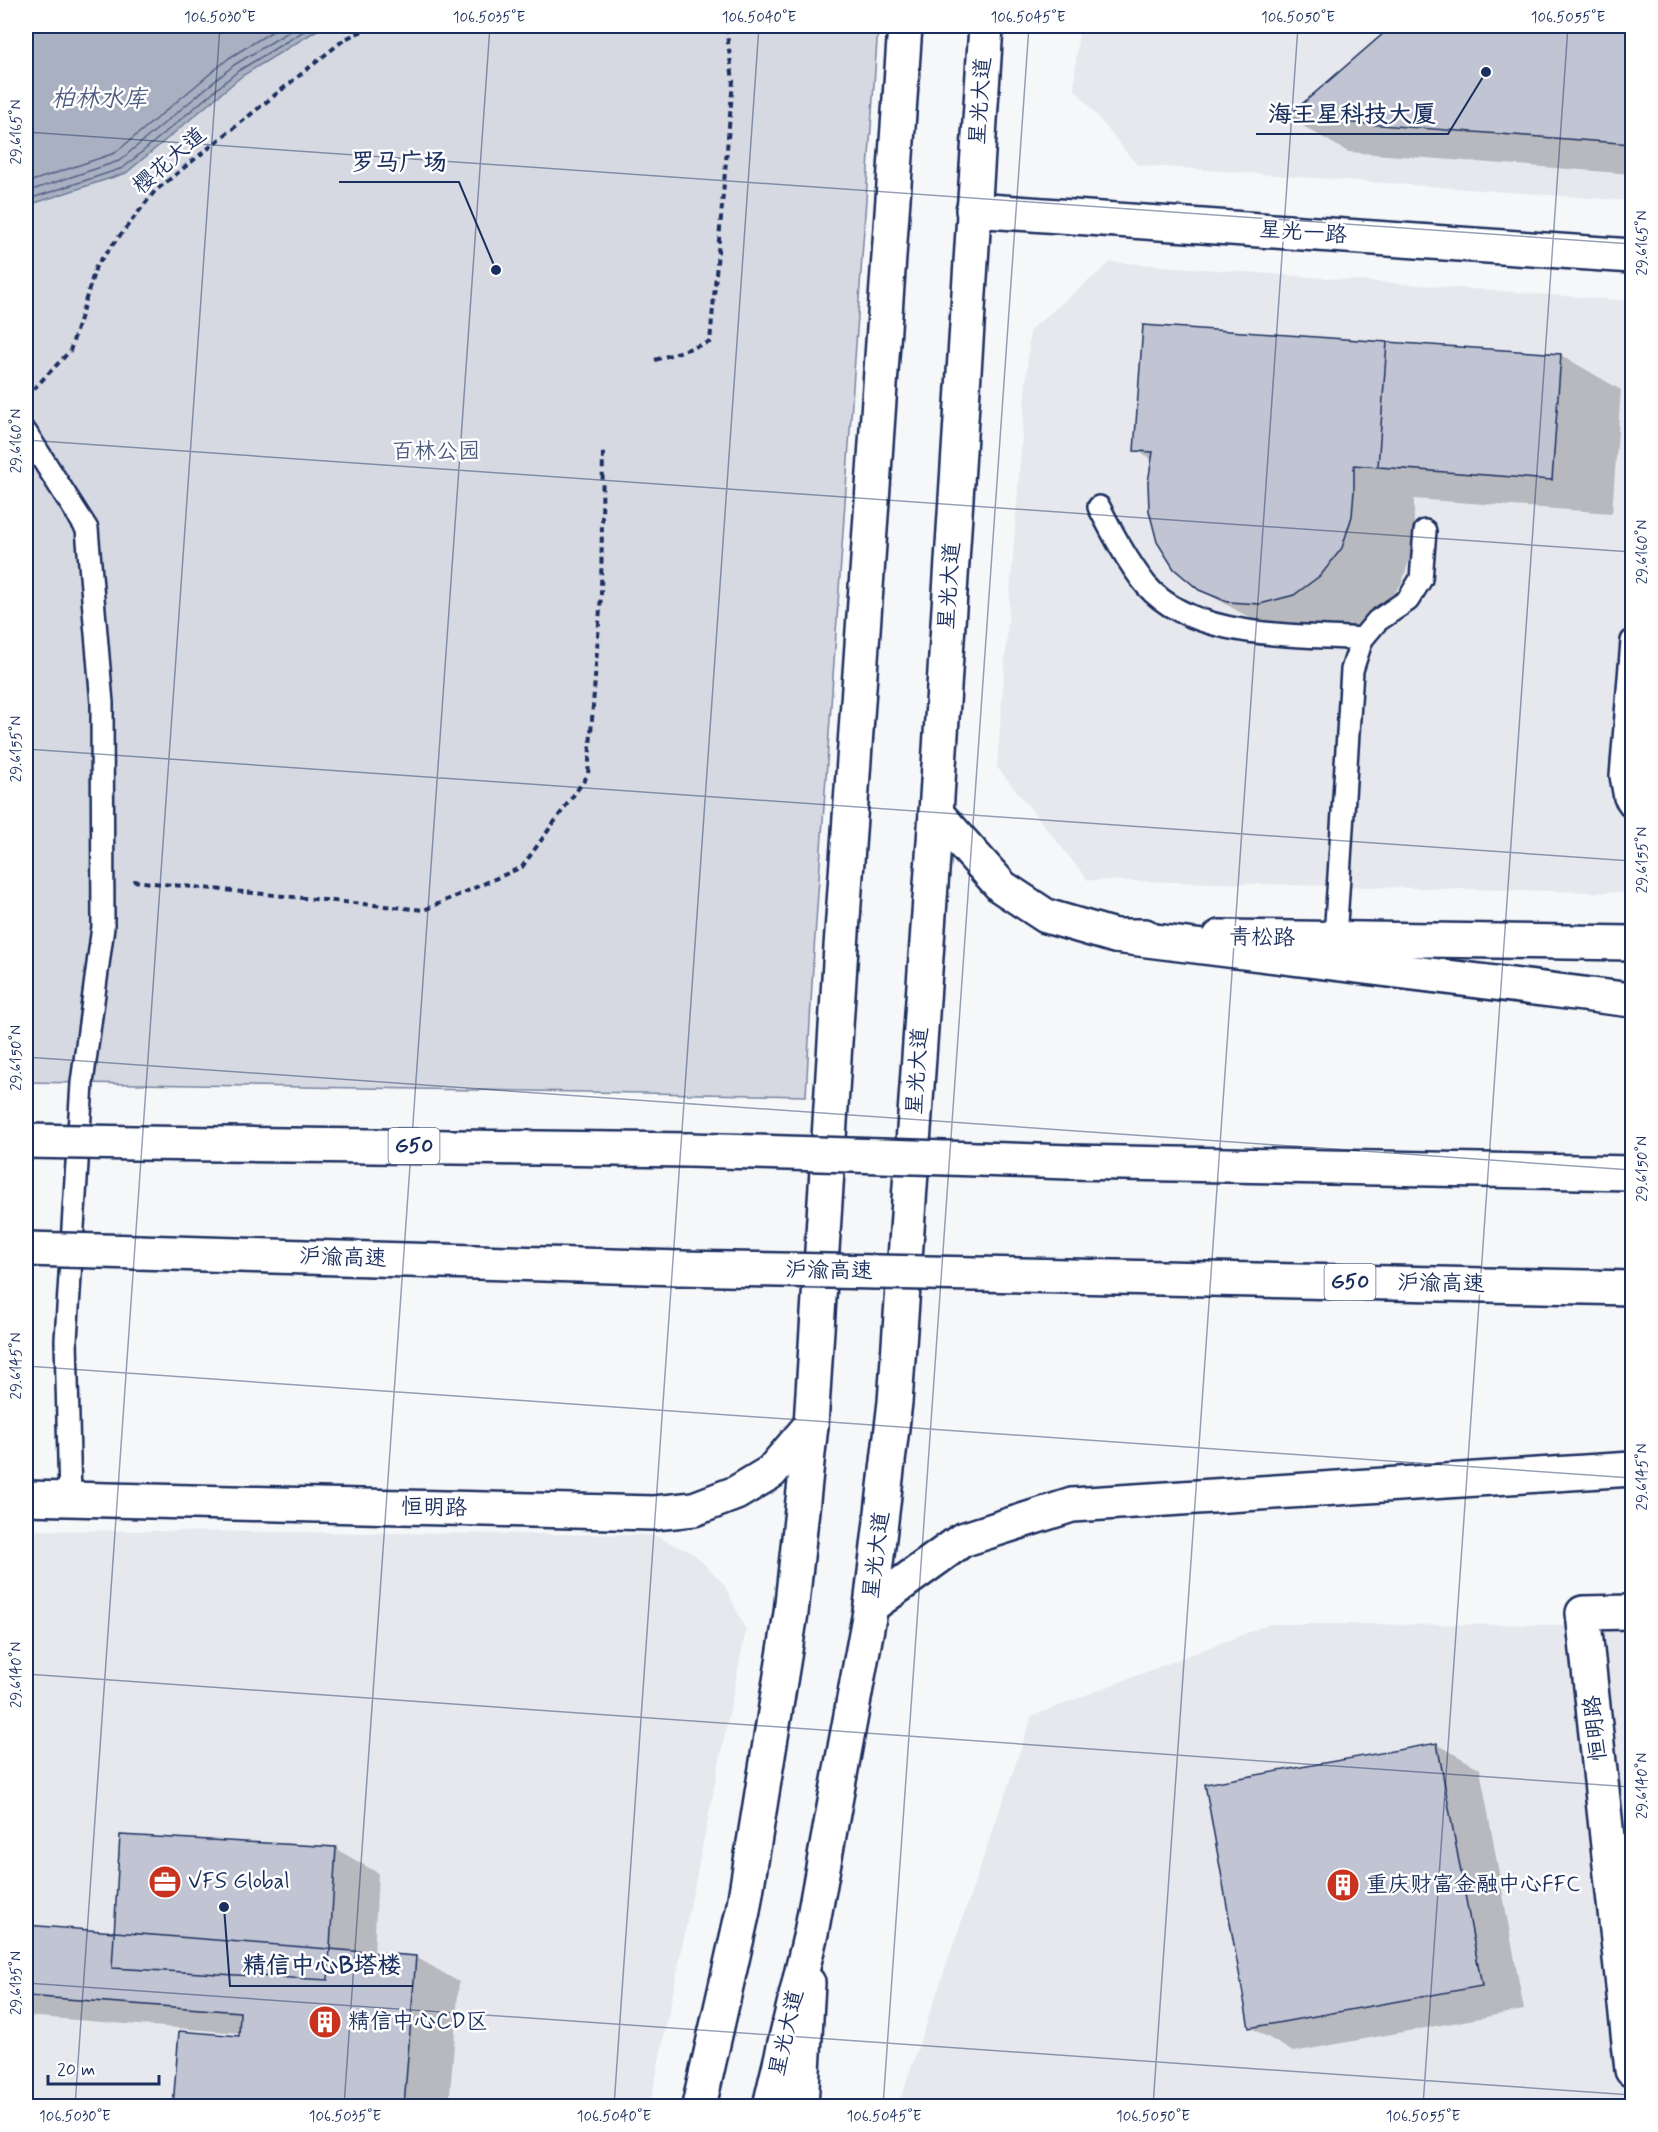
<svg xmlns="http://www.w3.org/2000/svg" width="1658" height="2132" viewBox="0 0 1658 2132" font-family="Mynerve,'LXGW WenKai TC',sans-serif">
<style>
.built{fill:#e6e8ee}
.green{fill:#d6d9e2;stroke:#7884a0;stroke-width:1.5}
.water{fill:#a9b0c1;stroke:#707c99;stroke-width:1.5}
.shadow{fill:#0003}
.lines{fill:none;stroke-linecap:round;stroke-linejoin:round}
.shore{stroke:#546386;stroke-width:1.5}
.building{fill:#c0c4d3;stroke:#1b2f5e;stroke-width:1.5}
.lane-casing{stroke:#1b2f5e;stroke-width:26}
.secondary-casing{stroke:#1b2f5e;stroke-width:38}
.primary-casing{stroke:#1b2f5e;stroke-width:38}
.highway-casing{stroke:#1b2f5e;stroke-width:38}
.path{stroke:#1b2f5e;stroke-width:4;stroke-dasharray:6 4.5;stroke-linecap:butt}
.lane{stroke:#fff;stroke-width:21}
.secondary{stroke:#fff;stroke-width:33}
.primary{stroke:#fff;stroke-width:33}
.highway{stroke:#fff;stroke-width:33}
.highway-bridge-casing{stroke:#1b2f5e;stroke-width:38;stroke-linecap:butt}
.highway-bridge{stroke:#fff;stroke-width:33}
.ticks{fill:none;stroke:#1b2f5e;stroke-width:1.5;stroke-opacity:0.45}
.labels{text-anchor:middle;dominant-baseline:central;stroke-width:5;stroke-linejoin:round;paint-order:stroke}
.shield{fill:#fff;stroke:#5f6d8e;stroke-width:1.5}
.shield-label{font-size:21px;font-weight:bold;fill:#1b2f5e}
.street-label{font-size:22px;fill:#1b2f5e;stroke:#fff}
.park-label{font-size:22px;fill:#4a5a7f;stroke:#fff}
.poi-label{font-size:22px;fill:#1b2f5e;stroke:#fff;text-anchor:start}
.water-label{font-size:24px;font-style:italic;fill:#4d5c81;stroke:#fff}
.leader{fill:none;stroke:#1b2f5e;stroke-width:2}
.callout-dot{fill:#1b2f5e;stroke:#fff;stroke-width:2}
.callout-label{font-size:24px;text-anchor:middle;font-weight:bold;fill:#1b2f5e;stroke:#fff;stroke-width:5;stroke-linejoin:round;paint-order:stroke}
.neatline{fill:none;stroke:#1b2f5e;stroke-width:2}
.ticks-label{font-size:15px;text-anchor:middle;fill:#1b2f5e}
</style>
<rect width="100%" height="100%" fill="#f6f7f9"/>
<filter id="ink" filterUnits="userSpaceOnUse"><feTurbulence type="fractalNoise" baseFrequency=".0167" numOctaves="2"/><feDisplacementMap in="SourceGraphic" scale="12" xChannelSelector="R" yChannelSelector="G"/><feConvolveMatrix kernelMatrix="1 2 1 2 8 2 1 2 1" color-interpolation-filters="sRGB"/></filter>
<g filter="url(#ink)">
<!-- built -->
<path class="built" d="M1079,26H1632V201L1137,165L1074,88Z
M1111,262L1632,301V893L1088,880L997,767L1030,330Z
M26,1530L653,1535L693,1553L724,1584L746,1630L650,2106H26Z
M1270,1624L1632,1625V2106H898L1032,1716Z"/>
<!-- green -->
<path class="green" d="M26,26H878L813,965L806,1096L26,1082Z"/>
<!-- water -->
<path class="water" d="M26,26H324L242,76L126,173L26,206Z"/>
<!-- shadow -->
<path class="shadow" d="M1395,26H1632V174L1348,152L1289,118Z
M1561,355L1621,390L1612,513L1414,499V527L1412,551L1402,583L1382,610L1355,629L1261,624L1199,589L1153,460L1136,450Z
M1437,1744L1480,1769L1524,2010L1293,2052L1250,2027Z
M336,1849L378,1873L374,1954L416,1957L459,1982L449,2106H175L181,2033L240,2037V2033L26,2016V1926L115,1933Z"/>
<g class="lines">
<!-- shore -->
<path class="shore" d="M26,183L115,153L229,58L281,26
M26,192L119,161L234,65L298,26
M26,200L123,168L238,71L312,26"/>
</g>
<!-- building -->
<path class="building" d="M1392,26H1632V144L1286,118Z
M1143,325L1387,342L1378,467L1354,465V491L1352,516L1342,548L1321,575L1294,595L1260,604L1228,602L1199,590L1174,569L1157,542L1149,511L1148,482L1153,452L1134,451Z
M1387,342L1561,354L1552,480L1378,467Z
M1437,1743L1482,1986L1249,2028L1205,1784Z
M120,1835L336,1847L328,1980L112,1968Z
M26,1925L416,1956L404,2106H173L179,2031L239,2036L240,2012L26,1996Z"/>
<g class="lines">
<!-- lane casing -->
<g class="lane-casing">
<path id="lane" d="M26,433L87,529L102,703L103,927L82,1083L66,1340L70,1498
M1099,507C1113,534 1127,561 1146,585C1193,640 1296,634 1362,639
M1632,641L1621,776L1625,798L1632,808
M1335,939L1352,670L1362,639L1377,621L1408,600L1421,579L1425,531"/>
</g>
<!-- secondary casing -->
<g class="secondary-casing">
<path id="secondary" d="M973,210L1632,256
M936,813L1002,887L1046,916L1115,936H1145
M1220,937L1632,943
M26,1498L654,1513L694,1509L736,1493L771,1472L811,1425
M1632,1612L1583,1613L1632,2070
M801,2106L808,1983"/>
</g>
<!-- primary casing -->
<g class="primary-casing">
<path id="primary" d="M699,2106L743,1911L791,1613L811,1425L841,947L905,26
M770,2106L811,1933L871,1606L895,1402L936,813L986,26"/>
</g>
<!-- highway casing -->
<g class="highway-casing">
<path id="highway" d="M1115,936L1632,1000
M137,1143L690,1150
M1070,1162L1632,1173
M138,1252L680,1268
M1068,1276L1632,1288
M871,1606L962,1540L1072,1505L1632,1469"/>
</g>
<!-- path -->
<path class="path" d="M655,360L710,342L733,81L726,26
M26,397L70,351L96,266L155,191L345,39L373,26
M133,881L424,910L522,867L588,775L601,595L603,452"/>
<!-- lane -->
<use href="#lane" class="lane"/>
<!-- secondary -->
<use href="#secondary" class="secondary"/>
<!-- primary -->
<use href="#primary" class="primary"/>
<!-- highway -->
<use href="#highway" class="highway"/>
<!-- highway-bridge casing -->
<g class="highway-bridge-casing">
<path id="highway-bridge" d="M26,1141L137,1143
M690,1150L1070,1162
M26,1249L138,1252
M680,1268L1068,1276"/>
</g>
<!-- highway-bridge -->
<use href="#highway-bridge" class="highway-bridge"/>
</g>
</g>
<!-- ticks -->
<path class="ticks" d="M26,132L1632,244M26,440L1632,552M26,749L1632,861M26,1057L1632,1170M26,1366L1632,1478M26,1674L1632,1787M26,1983L1632,2095M75,2106L220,26M344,2106L490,26M614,2106L759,26M883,2106L1029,26M1153,2106L1298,26M1423,2106L1568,26"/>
<!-- icons -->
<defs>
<g id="office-disc" transform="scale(1.725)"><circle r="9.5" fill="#c8321e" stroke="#fff"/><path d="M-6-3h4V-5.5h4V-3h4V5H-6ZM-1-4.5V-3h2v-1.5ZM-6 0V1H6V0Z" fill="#fff"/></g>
<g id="building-disc" transform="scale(1.725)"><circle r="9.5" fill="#c8321e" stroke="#fff"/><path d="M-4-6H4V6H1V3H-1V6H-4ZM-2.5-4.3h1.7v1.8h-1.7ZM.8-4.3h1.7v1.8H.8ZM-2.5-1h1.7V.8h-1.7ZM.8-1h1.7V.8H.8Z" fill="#fff"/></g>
</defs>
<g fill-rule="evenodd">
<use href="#office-disc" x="165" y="1882"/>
<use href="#building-disc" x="1343" y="1885"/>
<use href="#building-disc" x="325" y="2022"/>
</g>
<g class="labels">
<!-- shield labels -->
<g class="shield">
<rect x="388.5" y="1128" width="51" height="36" rx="4.5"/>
<rect x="1324.5" y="1264" width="51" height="36" rx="4.5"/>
</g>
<g class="shield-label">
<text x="414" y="1146">G50</text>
<text x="1350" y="1282">G50</text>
</g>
<!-- street labels -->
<g class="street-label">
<text transform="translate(981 101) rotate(-86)">星光大道</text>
<text transform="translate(170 161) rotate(-41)">樱花大道</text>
<text transform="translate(1303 233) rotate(4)">星光一路</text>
<text transform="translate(950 586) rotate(-86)">星光大道</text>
<text transform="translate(1262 938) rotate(1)">青松路</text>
<text transform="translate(918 1071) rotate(-86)">星光大道</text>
<text transform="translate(343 1258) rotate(2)">沪渝高速</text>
<text transform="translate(829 1271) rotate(1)">沪渝高速</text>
<text transform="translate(1441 1284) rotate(1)">沪渝高速</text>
<text transform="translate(434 1508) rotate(1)">恒明路</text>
<text transform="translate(877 1555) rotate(-83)">星光大道</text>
<text transform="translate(1596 1728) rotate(-96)">恒明路</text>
<text transform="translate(787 2033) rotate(-77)">星光大道</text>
</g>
<!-- park labels -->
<g class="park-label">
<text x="436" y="452">百林公园</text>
</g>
<!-- poi labels -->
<g class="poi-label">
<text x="188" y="1882">VFS Global</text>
<text x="1366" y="1885">重庆财富金融中心FFC</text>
<text x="348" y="2022">精信中心CD区</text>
</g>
<!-- water labels -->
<g class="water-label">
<text x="99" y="99">柏林水库</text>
</g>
</g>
<!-- callouts -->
<path class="leader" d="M1486 72L1448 134H1256M496 270L459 182H339M224 1907L230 1986H413"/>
<g class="callout-dot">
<circle cx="1486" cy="72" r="6"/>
<circle cx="496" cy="270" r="6"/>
<circle cx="224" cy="1907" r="6"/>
</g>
<g class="callout-label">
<text x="1352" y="122">海王星科技大厦</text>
<text x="399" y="170">罗马广场</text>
<text x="322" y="1973">精信中心B塔楼</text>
</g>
<!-- margin -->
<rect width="1658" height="2132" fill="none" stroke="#fff" stroke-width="66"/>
<!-- scale -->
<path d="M48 2075v9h111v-9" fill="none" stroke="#1b2f5e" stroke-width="3"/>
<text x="57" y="2075" font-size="18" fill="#1b2f5e" stroke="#ffffff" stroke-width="4.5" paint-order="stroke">20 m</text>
<rect x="33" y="33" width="1592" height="2066" class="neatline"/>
<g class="ticks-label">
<text x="220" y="22">106.5030°E</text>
<text x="489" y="22">106.5035°E</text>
<text x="759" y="22">106.5040°E</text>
<text x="1028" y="22">106.5045°E</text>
<text x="1298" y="22">106.5050°E</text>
<text x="1568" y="22">106.5055°E</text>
<text transform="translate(16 132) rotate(-90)" y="5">29.6165°N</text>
<text transform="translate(1642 243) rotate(-90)" y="5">29.6165°N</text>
<text transform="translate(16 441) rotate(-90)" y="5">29.6160°N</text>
<text transform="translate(1642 552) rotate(-90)" y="5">29.6160°N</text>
<text transform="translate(16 749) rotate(-90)" y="5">29.6155°N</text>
<text transform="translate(1642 860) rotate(-90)" y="5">29.6155°N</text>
<text transform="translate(16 1058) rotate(-90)" y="5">29.6150°N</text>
<text transform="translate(1642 1169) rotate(-90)" y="5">29.6150°N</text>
<text transform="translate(16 1366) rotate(-90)" y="5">29.6145°N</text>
<text transform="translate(1642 1477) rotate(-90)" y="5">29.6145°N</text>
<text transform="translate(16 1675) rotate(-90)" y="5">29.6140°N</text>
<text transform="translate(1642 1786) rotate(-90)" y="5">29.6140°N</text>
<text transform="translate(16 1983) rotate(-90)" y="5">29.6135°N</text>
<text x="75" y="2121">106.5030°E</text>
<text x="345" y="2121">106.5035°E</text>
<text x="614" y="2121">106.5040°E</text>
<text x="884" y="2121">106.5045°E</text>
<text x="1153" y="2121">106.5050°E</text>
<text x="1423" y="2121">106.5055°E</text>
</g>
</svg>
